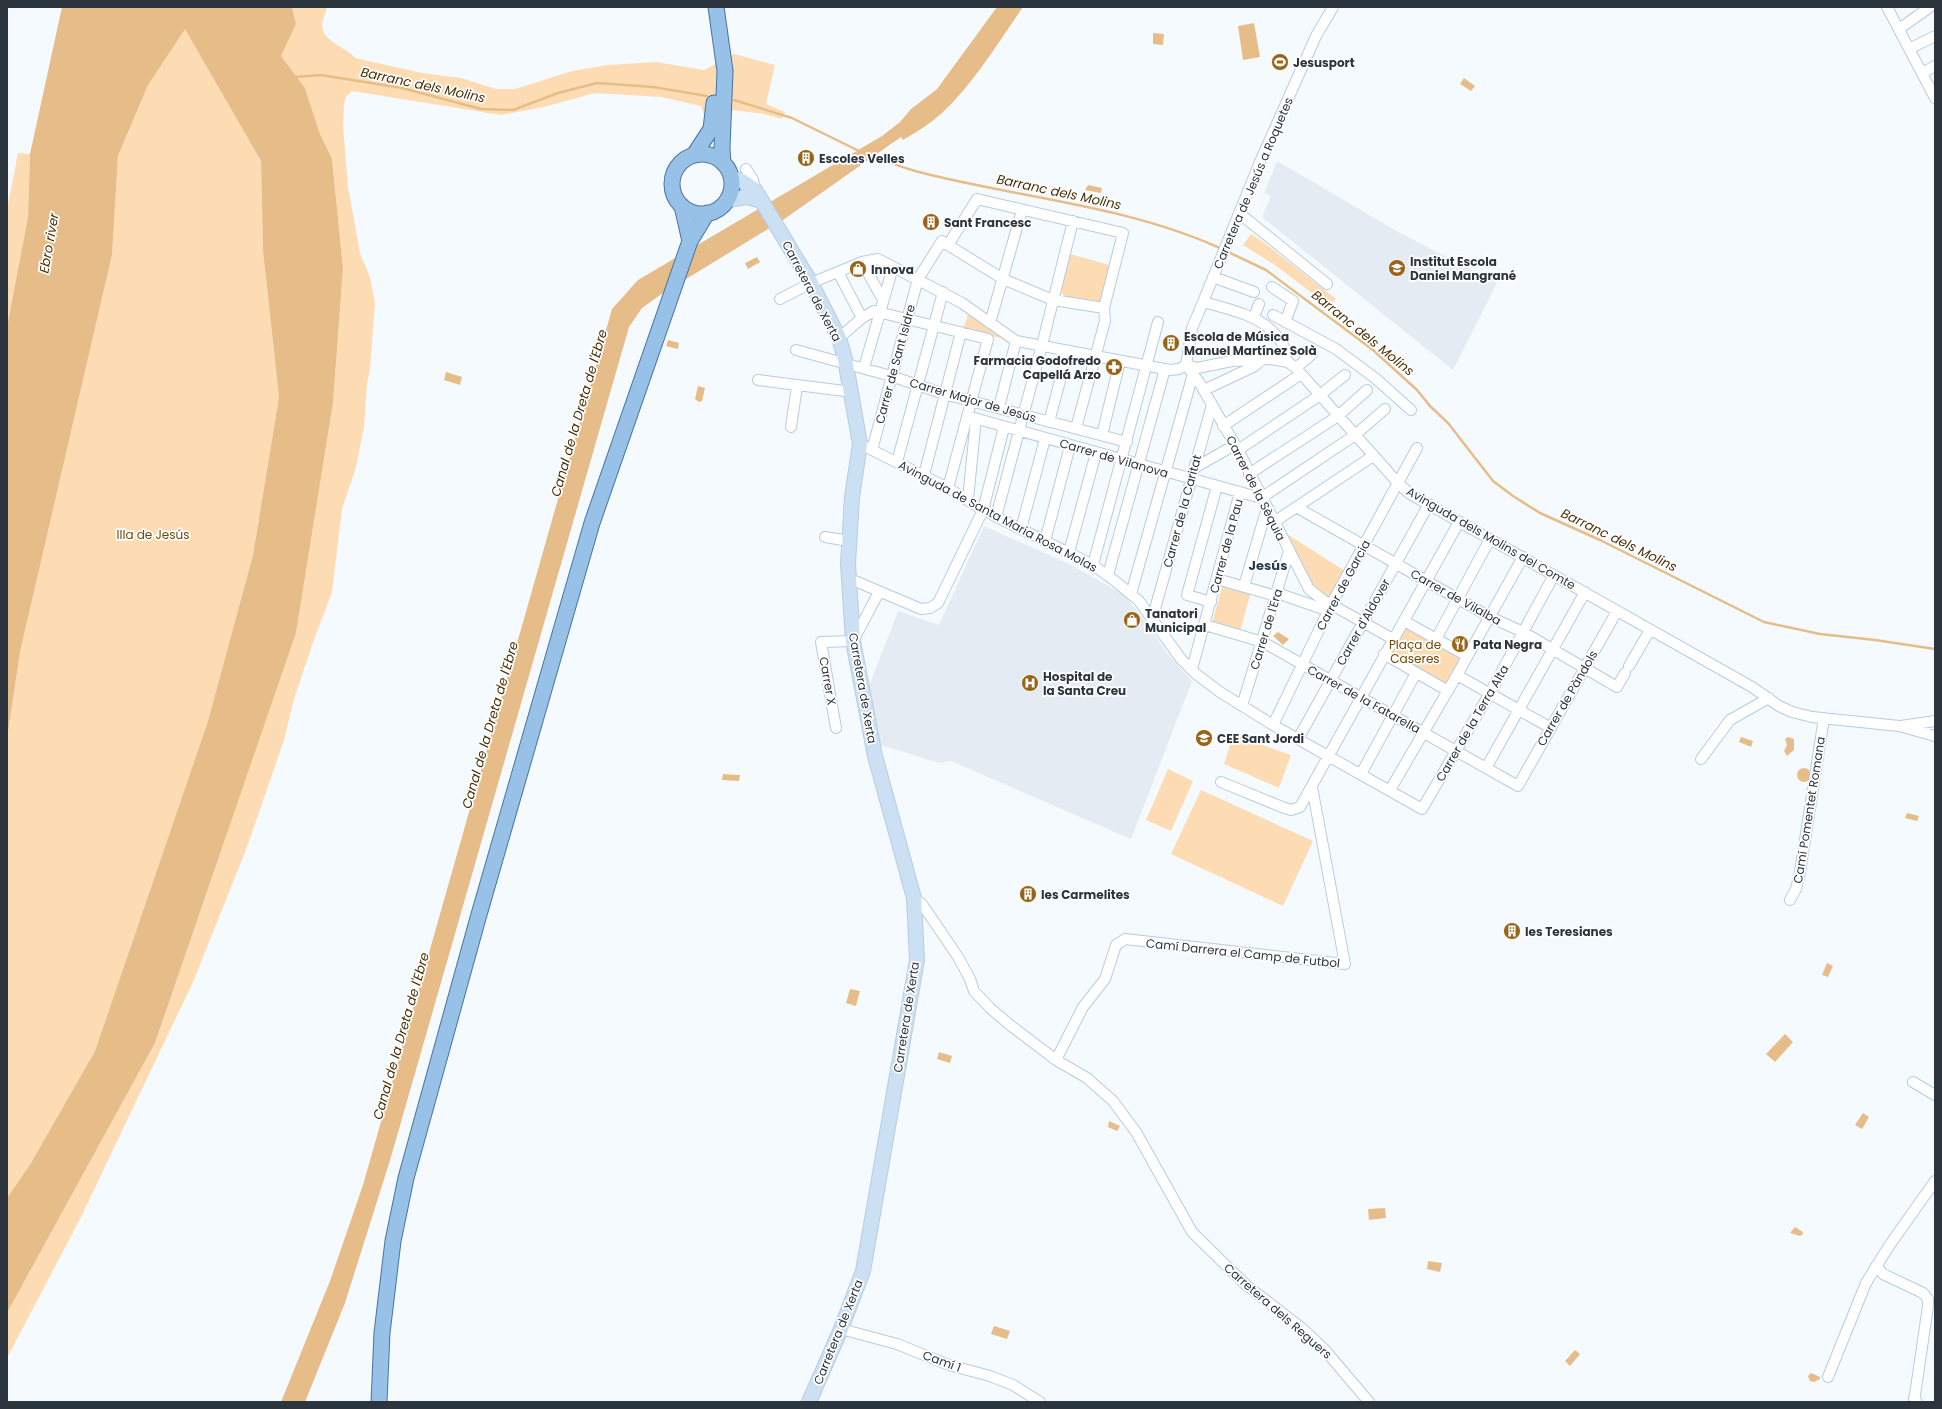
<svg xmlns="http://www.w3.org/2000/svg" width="1942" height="1409" viewBox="0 0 1942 1409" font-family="Poppins,sans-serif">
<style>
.built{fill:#e5ebf2}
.green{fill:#fddcb3}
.water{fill:#e6bd89}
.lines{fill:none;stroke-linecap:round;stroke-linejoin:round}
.stream{stroke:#e6bd89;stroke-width:2.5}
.street-casing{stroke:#b6cce3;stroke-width:12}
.secondary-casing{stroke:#b6cce3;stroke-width:16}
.primary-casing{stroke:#4675a1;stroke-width:17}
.street{stroke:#fff;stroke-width:10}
.secondary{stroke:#cce0f3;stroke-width:14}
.primary{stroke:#98c1e7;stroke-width:15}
.labels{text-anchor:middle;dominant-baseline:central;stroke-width:3.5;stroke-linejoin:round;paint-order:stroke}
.poi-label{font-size:12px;font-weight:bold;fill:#2c353e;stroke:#fff;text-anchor:start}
.street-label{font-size:12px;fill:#2c353e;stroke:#fff}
.park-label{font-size:12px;fill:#6e4705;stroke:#fff}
.water-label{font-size:13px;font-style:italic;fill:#4a2f04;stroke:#fff}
.neighbourhood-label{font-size:13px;font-weight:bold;fill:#273a4c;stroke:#fff}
</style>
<rect width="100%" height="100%" fill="#f5faff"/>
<!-- built -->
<path class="built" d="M1277,161L1400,233L1497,283L1453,370L1262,217L1271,196L1264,193Z
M984,526L1069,564L1123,594L1143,618L1167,653L1192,681L1131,839L951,761L940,763L881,745L869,686L898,611L939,625Z"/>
<!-- green -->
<path class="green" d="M292,7H327C326,13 322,20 322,26C323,42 347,47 355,58L422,73L461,78L496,89H515L572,71L607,65L656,62L704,70L734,54L775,65L766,104L785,112L782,119L764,114L734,110L706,121L701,106L661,97L595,93L544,107L501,115L352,91L346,97L344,104L343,126L348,187L360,253L370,277L375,303L370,369L367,384L364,427L356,467L342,509L332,592L312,645L294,699L284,740L246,850L193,982L81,1217L7,1358V1313L155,1043L296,633L333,403L343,268L332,159L320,134L305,88L281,56L296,24Z
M185,28L261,161L263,251L279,397L253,555L208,721L95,1051L31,1163L7,1198V739L20,652L112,255L118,156L148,85Z
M18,153L30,154L28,217L7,327V210Z
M1251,234L1263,242L1336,299L1329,306L1275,265L1243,245Z
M1070,254L1113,266L1105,299L1098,303L1064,296L1060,290Z
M968,314L1005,339L963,330Z
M1287,534L1345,571L1330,599L1317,593L1285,538Z
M1223,584L1251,592L1240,631L1212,623Z
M1405,627L1460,658L1446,685L1391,655L1390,651Z
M1234,733L1260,741L1259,744L1291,755L1279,788L1224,764Z
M1168,769L1193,781L1171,831L1146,820Z
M1201,790L1313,841L1283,906L1171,854Z"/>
<!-- water -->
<path class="water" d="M62,7H292L296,24L281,56L305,88L320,134L332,159L343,268L333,403L296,633L155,1043L7,1313V1198L31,1163L95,1051L208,721L253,555L279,397L263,251L261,161L185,29L148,85L118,156L112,255L20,652L7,739V327L28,217L30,154Z
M997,7H1023C999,41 974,83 943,112C931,123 917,132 903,140L901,137L888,146L783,220L663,293L642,308L629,327L391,1157L345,1303L305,1402H281L330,1281L363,1185L612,309L638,280L882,136L900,122L911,109L937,89Z
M1254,23L1260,57L1243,60L1238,26Z
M1153,33L1164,34L1163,45L1153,44Z
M1464,78L1475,86L1471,91L1460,84Z
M1088,185L1102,188L1101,193L1085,190Z
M757,257L760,262L748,269L745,263Z
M668,340L679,343L678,349L666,346Z
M446,372L462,377L460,385L444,380Z
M698,386L705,388L702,401L699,402L695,399Z
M1278,632L1289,639L1283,645L1273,636Z
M1741,737L1753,741L1751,747L1739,742Z
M1788,737L1794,739V750L1787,756L1784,751L1787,745L1785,739Z
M1797 775a7 7 0 1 1 14 0a7 7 0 1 1-14 0Z
M723,774L740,775L739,781L722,780Z
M1907,813L1919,816L1917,821L1905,818Z
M1827,963L1833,966L1828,977L1822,975Z
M850,989L860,991L856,1006L846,1003Z
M1785,1034L1793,1042L1775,1062L1766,1054Z
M939,1052L952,1056L950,1063L937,1059Z
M1863,1113L1869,1117L1862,1129L1855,1125Z
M1109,1121L1120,1126L1117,1131L1108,1127Z
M1385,1208L1386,1218L1369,1220L1368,1209Z
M1795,1227L1803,1232V1234L1800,1236L1790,1233Z
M1428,1261L1442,1263L1440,1272L1427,1269Z
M994,1326L1010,1331L1007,1339L991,1334Z
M1575,1350L1580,1354L1570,1366L1565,1361Z
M1811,1373L1820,1377V1379L1814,1382L1810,1381L1808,1376Z"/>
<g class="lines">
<!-- stream -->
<path class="stream" d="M295,77L321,75L402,88L481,109L513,110L558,93L597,83L653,87L707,96
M734,100L792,118L859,151
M870,155C886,161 902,168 919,172C1019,198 1126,205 1222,249
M1226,251L1266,270L1373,350L1417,390L1430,406L1448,423L1493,481L1513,496L1540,513L1600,540L1764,622L1820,634L1875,640L1935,649"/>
<!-- street casing -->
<g class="street-casing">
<path id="street" d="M1887,7L1935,98
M1899,29L1930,7
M1909,49L1935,36
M1922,73L1935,66
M746,169L753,180L755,190
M1239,213L1327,284
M948,245L1003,279L1053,300L1104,308
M862,262L883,300
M838,272L862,318
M1213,277L1254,292
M1272,287L1293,301L1285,322
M780,299L811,283L862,262L878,259L962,303L1016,341L1170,370L1179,369L1186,365L1197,368L1232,361L1270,359L1288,362L1296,368L1398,483L1410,494L1752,687L1779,706L1792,712L1812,717L1899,726L1935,736
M1203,302C1235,311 1274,317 1287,354
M1273,315L1336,349L1375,378L1411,410
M1254,317L1259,304
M990,323L1022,210
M839,338L862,318L874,311L988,339L948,488
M796,350L891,376L944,394L1127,442
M1186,365L1192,328L1203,302L1260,162L1316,36L1333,7
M1186,365L1199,382L1238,450L1309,589L1323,600L1393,639
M864,368L893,267
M1296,368L1312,354
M758,380L852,392
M1204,390L1253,367L1263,359
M999,407L1016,341
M967,416L1261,498L1355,435L1385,409
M1049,422L1068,351
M1223,426L1301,374
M791,427L797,386
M1102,435L1120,361
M860,444L948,488L983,510L1093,565L1115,581L1139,601L1181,659L1196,674L1220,692L1273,725L1422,809L1490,693L1554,575
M872,450L918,279L942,241L948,245L977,199L1123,233L1104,308L1105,321L1076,428
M1238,450L1320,395L1345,375
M897,462L943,292
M1194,468L1235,445
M1249,474L1338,416L1367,390
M924,475L961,332
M968,499L976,419
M1296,507L1490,617L1523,632L1617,687L1625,673
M996,517L1042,345L1073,221
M1274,522L1373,456
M1021,529L1045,439
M825,537L849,541
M1045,541L1070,446
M1069,552L1096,453
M1093,565L1158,322
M1108,575L1165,369
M848,578L921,609L930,608L938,603L983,510L1004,427
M1217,579L1276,596
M1244,586L1267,508
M1277,593L1329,611
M1131,594L1193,374
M1211,602L1187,595L1217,486
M1151,617L1155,609L1212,405
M1404,621L1467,656
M1205,625L1256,640L1268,645L1518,786L1617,611
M1436,639L1490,539
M1384,654L1448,691
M1629,666L1650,630
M1192,669L1240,492
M1457,675L1551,728
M1242,706L1289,551
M1273,725L1331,605L1417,448
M1901,726L1935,721
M836,728L821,642L853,641L879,592
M1298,739L1429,504
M1701,759L1730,720L1769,698
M1486,768L1585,592
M1361,774L1416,673
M1221,782L1282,807L1291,810L1300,807L1459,522
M1390,790L1457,675L1523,557
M914,898L922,904L958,957L970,979L974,991L990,1008L1010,1025L1056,1060L1087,1078L1113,1101L1136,1132L1192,1232L1246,1285L1303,1329L1324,1349L1369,1402
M1790,900L1796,889L1800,872L1824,718
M1056,1060L1083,1007L1105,979L1116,945L1125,939L1345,964L1312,787
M1913,1082L1935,1095
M1876,1266L1883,1274L1923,1293L1928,1299V1306L1915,1395L1914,1398L1917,1402
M841,1329L897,1344L949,1365L990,1376L1013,1385L1040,1402
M1828,1377L1866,1283L1889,1246L1935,1181"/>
</g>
<!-- secondary casing -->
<g class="secondary-casing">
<path id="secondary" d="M731,177L742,181L755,190L811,283L839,338L845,359L860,444L852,497L848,564L853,641L875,756L914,898L917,960L863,1271L841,1329L809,1402
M727,200L747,197L762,201"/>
</g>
<!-- primary casing -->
<g class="primary-casing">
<path id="primary" d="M716,7L725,71L722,148L723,163
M672 184a30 30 0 1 1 60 0a30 30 0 1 1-60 0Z
M694,155L711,129L714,103
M682,206L690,241
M379,1402L382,1333L393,1241L406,1178L478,918L592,523L690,241L707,213"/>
</g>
<!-- street -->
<use href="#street" class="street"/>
<!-- secondary -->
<use href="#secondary" class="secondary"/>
<!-- primary -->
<use href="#primary" class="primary"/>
</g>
<!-- icons -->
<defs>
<g id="stadium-disc" transform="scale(0.9)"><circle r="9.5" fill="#976518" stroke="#fff"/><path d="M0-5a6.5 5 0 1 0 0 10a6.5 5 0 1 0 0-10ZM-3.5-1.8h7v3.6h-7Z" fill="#fff"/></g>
<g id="building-disc" transform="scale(0.9)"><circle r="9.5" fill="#976518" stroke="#fff"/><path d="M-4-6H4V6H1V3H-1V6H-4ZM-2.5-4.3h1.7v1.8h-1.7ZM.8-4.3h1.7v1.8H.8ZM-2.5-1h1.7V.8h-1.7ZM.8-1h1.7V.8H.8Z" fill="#fff"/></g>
<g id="school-disc" transform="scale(0.9)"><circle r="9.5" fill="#976518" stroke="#fff"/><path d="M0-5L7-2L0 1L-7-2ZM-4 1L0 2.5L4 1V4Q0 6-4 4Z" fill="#fff"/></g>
<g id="shop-disc" transform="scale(0.9)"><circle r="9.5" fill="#976518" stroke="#fff"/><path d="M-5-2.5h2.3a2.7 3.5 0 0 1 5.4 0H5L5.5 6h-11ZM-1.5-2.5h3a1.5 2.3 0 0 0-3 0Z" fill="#fff"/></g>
<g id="pharmacy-disc" transform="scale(0.9)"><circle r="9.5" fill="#976518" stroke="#fff"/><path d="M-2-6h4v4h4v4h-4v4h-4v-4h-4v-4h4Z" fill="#fff"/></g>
<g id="restaurant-disc" transform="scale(0.9)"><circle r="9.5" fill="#976518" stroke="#fff"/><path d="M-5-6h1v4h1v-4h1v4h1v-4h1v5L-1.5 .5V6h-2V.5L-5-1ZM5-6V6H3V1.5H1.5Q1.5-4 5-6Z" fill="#fff"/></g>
<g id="hospital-disc" transform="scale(0.9)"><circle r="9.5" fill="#976518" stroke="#fff"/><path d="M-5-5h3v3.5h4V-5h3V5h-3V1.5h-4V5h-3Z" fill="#fff"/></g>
</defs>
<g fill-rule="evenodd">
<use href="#stadium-disc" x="1280" y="62"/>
<use href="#building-disc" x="806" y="158"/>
<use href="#building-disc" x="931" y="222"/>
<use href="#school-disc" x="1397" y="268"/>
<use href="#shop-disc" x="858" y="269"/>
<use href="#building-disc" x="1171" y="343"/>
<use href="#pharmacy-disc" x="1114" y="367"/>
<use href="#shop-disc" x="1132" y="620"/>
<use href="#restaurant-disc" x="1460" y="644"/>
<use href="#hospital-disc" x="1030" y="683"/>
<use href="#school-disc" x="1204" y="738"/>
<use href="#building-disc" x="1028" y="894"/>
<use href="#building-disc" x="1512" y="931"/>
</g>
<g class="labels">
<!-- poi labels -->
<g class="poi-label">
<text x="1293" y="62">Jesusport</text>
<text x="819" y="158">Escoles Velles</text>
<text x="944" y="222">Sant Francesc</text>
<text x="1410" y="261">Institut Escola<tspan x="1410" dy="14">Daniel Mangrané</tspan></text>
<text x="871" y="269">Innova</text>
<text x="1184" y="336">Escola de Música<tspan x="1184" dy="14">Manuel Martínez Solà</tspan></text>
<text x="1101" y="360" text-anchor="end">Farmacia Godofredo<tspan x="1101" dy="14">Capellá Arzo</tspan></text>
<text x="1145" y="613">Tanatori<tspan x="1145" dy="14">Municipal</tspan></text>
<text x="1473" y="644">Pata Negra</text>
<text x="1043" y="676">Hospital de<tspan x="1043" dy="14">la Santa Creu</tspan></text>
<text x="1217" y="738">CEE Sant Jordi</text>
<text x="1041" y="894">les Carmelites</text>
<text x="1525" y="931">les Teresianes</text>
</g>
<!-- street labels -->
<g class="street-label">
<text transform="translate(1253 183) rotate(-67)">Carretera de Jesús a Roquetes</text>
<text transform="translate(812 291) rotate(62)">Carretera de Xerta</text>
<text transform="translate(895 364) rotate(-75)">Carrer de Sant Isidre</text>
<text transform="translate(973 400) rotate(16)">Carrer Major de Jesús</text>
<text transform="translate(1114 458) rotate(16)">Carrer de Vilanova</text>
<text transform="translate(1256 488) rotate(63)">Carrer de la Sèquia</text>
<text transform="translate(1182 511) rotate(-75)">Carrer de la Caritat</text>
<text transform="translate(998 516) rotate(28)">Avinguda de Santa Maria Rosa Molas</text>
<text transform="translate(1491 538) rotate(30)">Avinguda dels Molins del Comte</text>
<text transform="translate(1226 546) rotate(-75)">Carrer de la Pau</text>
<text transform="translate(1343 585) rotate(-62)">Carrer de Garcia</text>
<text transform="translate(1456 597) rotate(29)">Carrer de Vilalba</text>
<text transform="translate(1363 622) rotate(-61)">Carrer d'Aldover</text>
<text transform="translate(1266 629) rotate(-73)">Carrer de l'Era</text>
<text transform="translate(828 681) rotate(80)">Carrer X</text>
<text transform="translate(863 688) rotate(80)">Carretera de Xerta</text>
<text transform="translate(1567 698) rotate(-60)">Carrer de Pàndols</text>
<text transform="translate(1364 699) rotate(29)">Carrer de la Fatarella</text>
<text transform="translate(1472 723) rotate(-60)">Carrer de la Terra Alta</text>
<text transform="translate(1809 810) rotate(-81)">Camí Pomentet Romana</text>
<text transform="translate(1243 953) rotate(6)">Camí Darrera el Camp de Futbol</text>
<text transform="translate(906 1017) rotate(-81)">Carretera de Xerta</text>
<text transform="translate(1278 1311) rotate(41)">Carretera dels Reguers</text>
<text transform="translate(838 1332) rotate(-68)">Carretera de Xerta</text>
<text transform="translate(942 1361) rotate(20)">Camí 1</text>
</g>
<!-- park labels -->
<g class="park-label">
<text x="153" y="534">Illa de Jesús</text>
<text x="1415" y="644">Plaça de<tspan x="1415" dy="14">Caseres</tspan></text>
</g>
<!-- water labels -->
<g class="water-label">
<text transform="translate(423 85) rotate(12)">Barranc dels Molins</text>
<text transform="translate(1059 192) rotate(12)">Barranc dels Molins</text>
<text transform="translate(49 243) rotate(-80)">Ebro river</text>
<text transform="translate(1363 333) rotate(39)">Barranc dels Molins</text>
<text transform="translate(579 413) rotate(-74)">Canal de la Dreta de l'Ebre</text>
<text transform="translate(1619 540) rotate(26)">Barranc dels Molins</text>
<text transform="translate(490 725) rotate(-74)">Canal de la Dreta de l'Ebre</text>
<text transform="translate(401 1036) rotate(-74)">Canal de la Dreta de l'Ebre</text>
</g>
<!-- neighbourhood labels -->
<g class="neighbourhood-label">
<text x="1268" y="565">Jesús</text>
</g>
</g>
<!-- border -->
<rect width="1942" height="1409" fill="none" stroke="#2c353e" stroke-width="16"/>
</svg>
